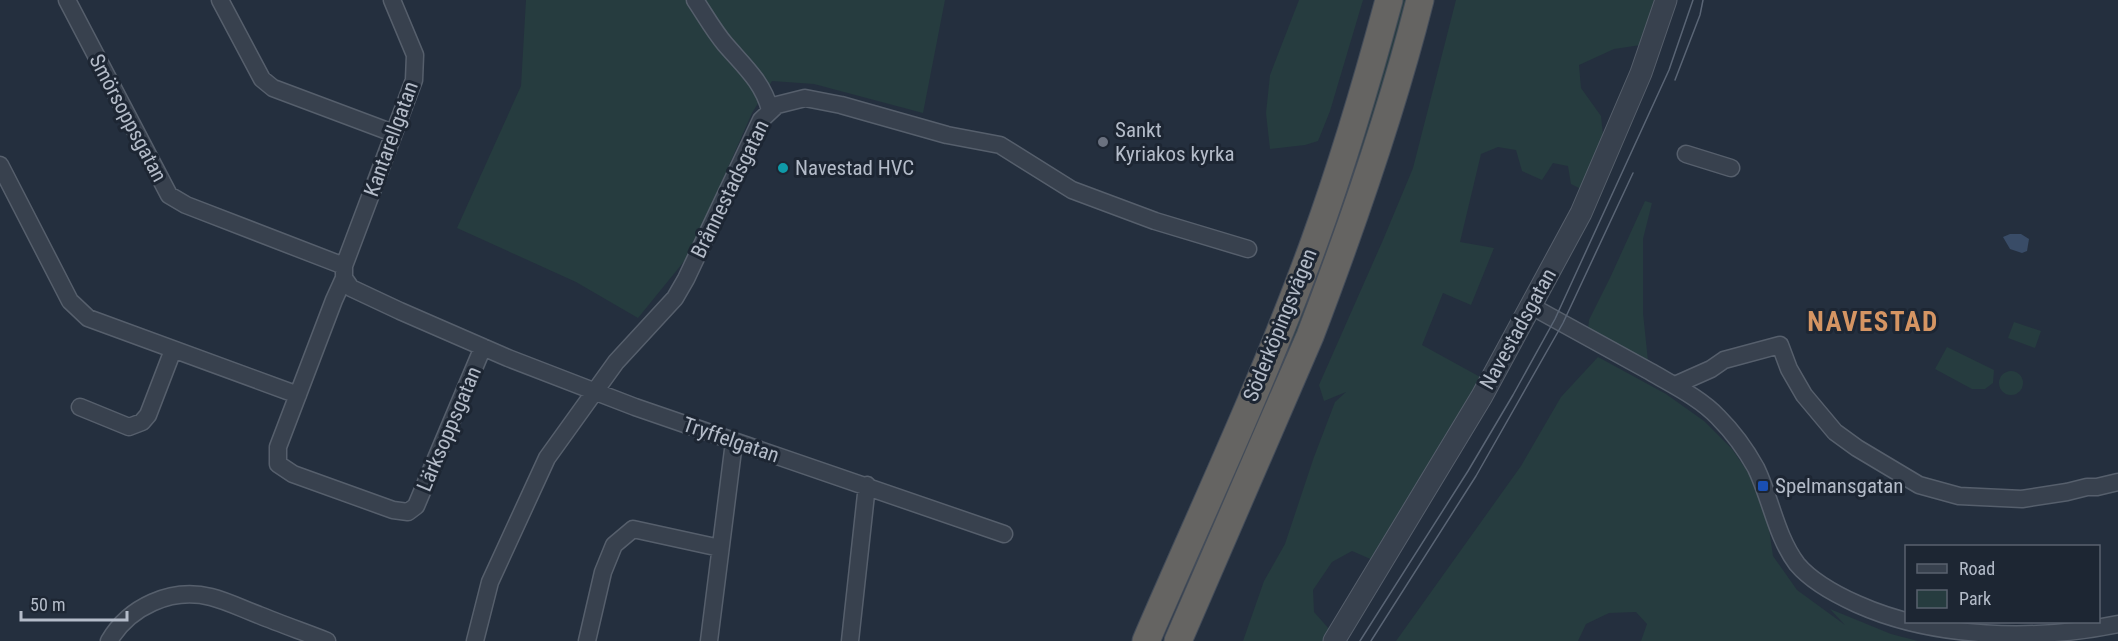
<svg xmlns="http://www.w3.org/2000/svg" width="2118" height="641" viewBox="0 0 2118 641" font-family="'Roboto Condensed',sans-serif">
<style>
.green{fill:#263c3f}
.water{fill:#394c67}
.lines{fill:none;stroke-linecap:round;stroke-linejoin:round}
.minor-casing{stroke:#565f6c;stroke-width:19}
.tertiary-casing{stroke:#565f6c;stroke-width:23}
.trunk-casing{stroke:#434c59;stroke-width:29}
.minor{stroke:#38414e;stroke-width:16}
.tertiary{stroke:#38414e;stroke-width:21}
.trunk{stroke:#656462;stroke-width:27}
.tram{stroke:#5a6575;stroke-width:1.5}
.worship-dot{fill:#6b7280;stroke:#1d2633;stroke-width:2}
.culture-dot{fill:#0f9aa8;stroke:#1d2633;stroke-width:2}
.transit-dot{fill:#1a4fb4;stroke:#1d2633;stroke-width:2}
.labels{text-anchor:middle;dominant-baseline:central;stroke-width:6;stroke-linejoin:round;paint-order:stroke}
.street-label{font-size:21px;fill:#b4bcc9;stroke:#1d2633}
.poi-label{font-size:21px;fill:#b4bcc9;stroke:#1d2633;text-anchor:start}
.district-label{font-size:27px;font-weight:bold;letter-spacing:1.5px;fill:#d59563;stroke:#1d2633}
</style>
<rect width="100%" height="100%" fill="#242f3e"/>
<!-- green -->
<path class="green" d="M526,0H945L923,113L814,84L772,81L752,113L690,254L638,318L576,282L457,228L521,86Z
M1299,0H1363L1330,111L1318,141L1305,145L1270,149L1266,113L1270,75Z
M1398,0H1409L1394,53L1326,264L1284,364H1281Z
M1456,0H1654L1641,45L1614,49L1579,65L1581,88L1601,116L1603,135L1581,189L1571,184L1568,166L1553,163L1542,180L1522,171L1516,150L1498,147L1481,154L1460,242L1494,248L1471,305L1443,293L1422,345L1482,378L1375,561L1352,551L1332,562L1313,590L1314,612L1330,630L1324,641H1243L1264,581L1285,544L1314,457L1335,402L1346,392L1324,401L1319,385L1383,240L1413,168Z
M1645,201L1652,203L1643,239V313L1648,361L1588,329L1589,320L1610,278Z
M2014,322L2041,331L2035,348L2008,338Z
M1947,347L1994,370L1993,383L1985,389H1972L1935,369Z
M1598,357L1666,394L1704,421L1732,449L1756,484L1768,522L1773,556L1797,590L1845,625L1830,609L1891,634L1918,641H1641L1647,624L1636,612L1609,613L1586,624L1578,641H1396L1521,466L1561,397Z
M1999 383a12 12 0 1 1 24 0a12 12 0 1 1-24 0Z"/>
<!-- water -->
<path class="water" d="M2010,234H2021L2029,239L2027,251L2022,253L2010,249L2003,237Z"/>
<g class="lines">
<!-- minor casing -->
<g class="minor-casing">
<path id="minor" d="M67,0L169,195L186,205L344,266
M220,0L262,79L273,88L393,133
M392,0L415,55L414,80L344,266V278L351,288L400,311L508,358L635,407L1004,534
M695,0C705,15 714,31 725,44C743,65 763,82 770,110
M1686,154L1731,168
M0,165L70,301L88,318L298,395
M344,278L334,300L278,447V464L293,474L393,510L408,512L416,506L483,347
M1531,306C1571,328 1611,350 1651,372C1673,385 1700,398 1718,417C1733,432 1746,450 1756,468C1771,499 1776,536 1797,564C1812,582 1837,595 1857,604C1935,639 2036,641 2118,624
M1675,385L1711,369L1724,360L1780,345L1789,369L1804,395L1835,432L1857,448L1919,485L1959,496L2022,499L2067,492L2087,487H2097L2118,482
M80,407L129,427L142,422L148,415L173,350
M109,641C129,607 171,587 211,597C227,601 243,609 259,615C281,624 304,632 327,641
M475,641L490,582L547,458L616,362L675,298L686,279L761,120L777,105L805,98L841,105L947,135L1000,145L1072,190L1155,221L1248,249
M587,641L603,572L614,545L633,529L720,548
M709,641L734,442
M850,641L867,485"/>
</g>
<!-- tertiary casing -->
<g class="tertiary-casing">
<path id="tertiary" d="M1334,641L1482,396L1581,213L1641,73L1666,0"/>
</g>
<!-- trunk casing -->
<g class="trunk-casing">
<path id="trunk" d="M1146,641C1203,509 1265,378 1314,243C1343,163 1367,82 1389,0
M1178,641L1310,336C1352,226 1391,115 1420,0"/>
</g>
<!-- minor -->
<use href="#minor" class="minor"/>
<!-- tertiary -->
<use href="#tertiary" class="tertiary"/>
<!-- trunk -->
<use href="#trunk" class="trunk"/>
<!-- tram -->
<path class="tram" d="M1675,80L1700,15L1703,0
M1360,641L1468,471L1513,395L1555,319L1669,70L1693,0
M1371,641L1476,476L1563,323L1633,173"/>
</g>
<!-- markers -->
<circle class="worship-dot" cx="1103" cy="142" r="6"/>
<circle class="culture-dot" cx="783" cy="168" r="6"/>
<rect class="transit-dot" x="1757" y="480" width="12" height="12" rx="3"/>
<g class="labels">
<!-- street labels -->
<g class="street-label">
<text transform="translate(128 118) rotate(62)">Smörsoppsgatan</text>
<text transform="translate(391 139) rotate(-70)">Kantarellgatan</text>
<text transform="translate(730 189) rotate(-64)">Brånnestadsgatan</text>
<text transform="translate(1280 325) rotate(-68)">Söderköpingsvägen</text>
<text transform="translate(1518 329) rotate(-61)">Navestadsgatan</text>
<text transform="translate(449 429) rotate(-67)">Lärksoppsgatan</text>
<text transform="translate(731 440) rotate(19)">Tryffelgatan</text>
</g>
<!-- poi labels -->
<g class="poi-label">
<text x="1115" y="130">Sankt<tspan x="1115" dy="24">Kyriakos kyrka</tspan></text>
<text x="795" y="168">Navestad HVC</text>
<text x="1775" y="486">Spelmansgatan</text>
</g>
<!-- district labels -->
<g class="district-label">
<text x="1873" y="322">NAVESTAD</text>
</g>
</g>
<!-- legend -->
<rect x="1905" y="545" width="195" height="78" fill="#1d2633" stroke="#59626f" stroke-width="1.5"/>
<rect x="1917" y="564" width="30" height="9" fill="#38414e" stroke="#59626f" stroke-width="1.5"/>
<text x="1959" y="575" font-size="18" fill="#b4bcc9">Road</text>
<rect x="1917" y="590" width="30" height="18" fill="#263c3f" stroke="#59626f" stroke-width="1.5"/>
<text x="1959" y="605" font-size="18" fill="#b4bcc9">Park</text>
<!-- scale -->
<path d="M21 611v9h106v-9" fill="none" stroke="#b4bcc9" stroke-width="3"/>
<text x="30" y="611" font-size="18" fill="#b4bcc9" stroke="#1d2633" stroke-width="4.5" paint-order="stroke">50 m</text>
</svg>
